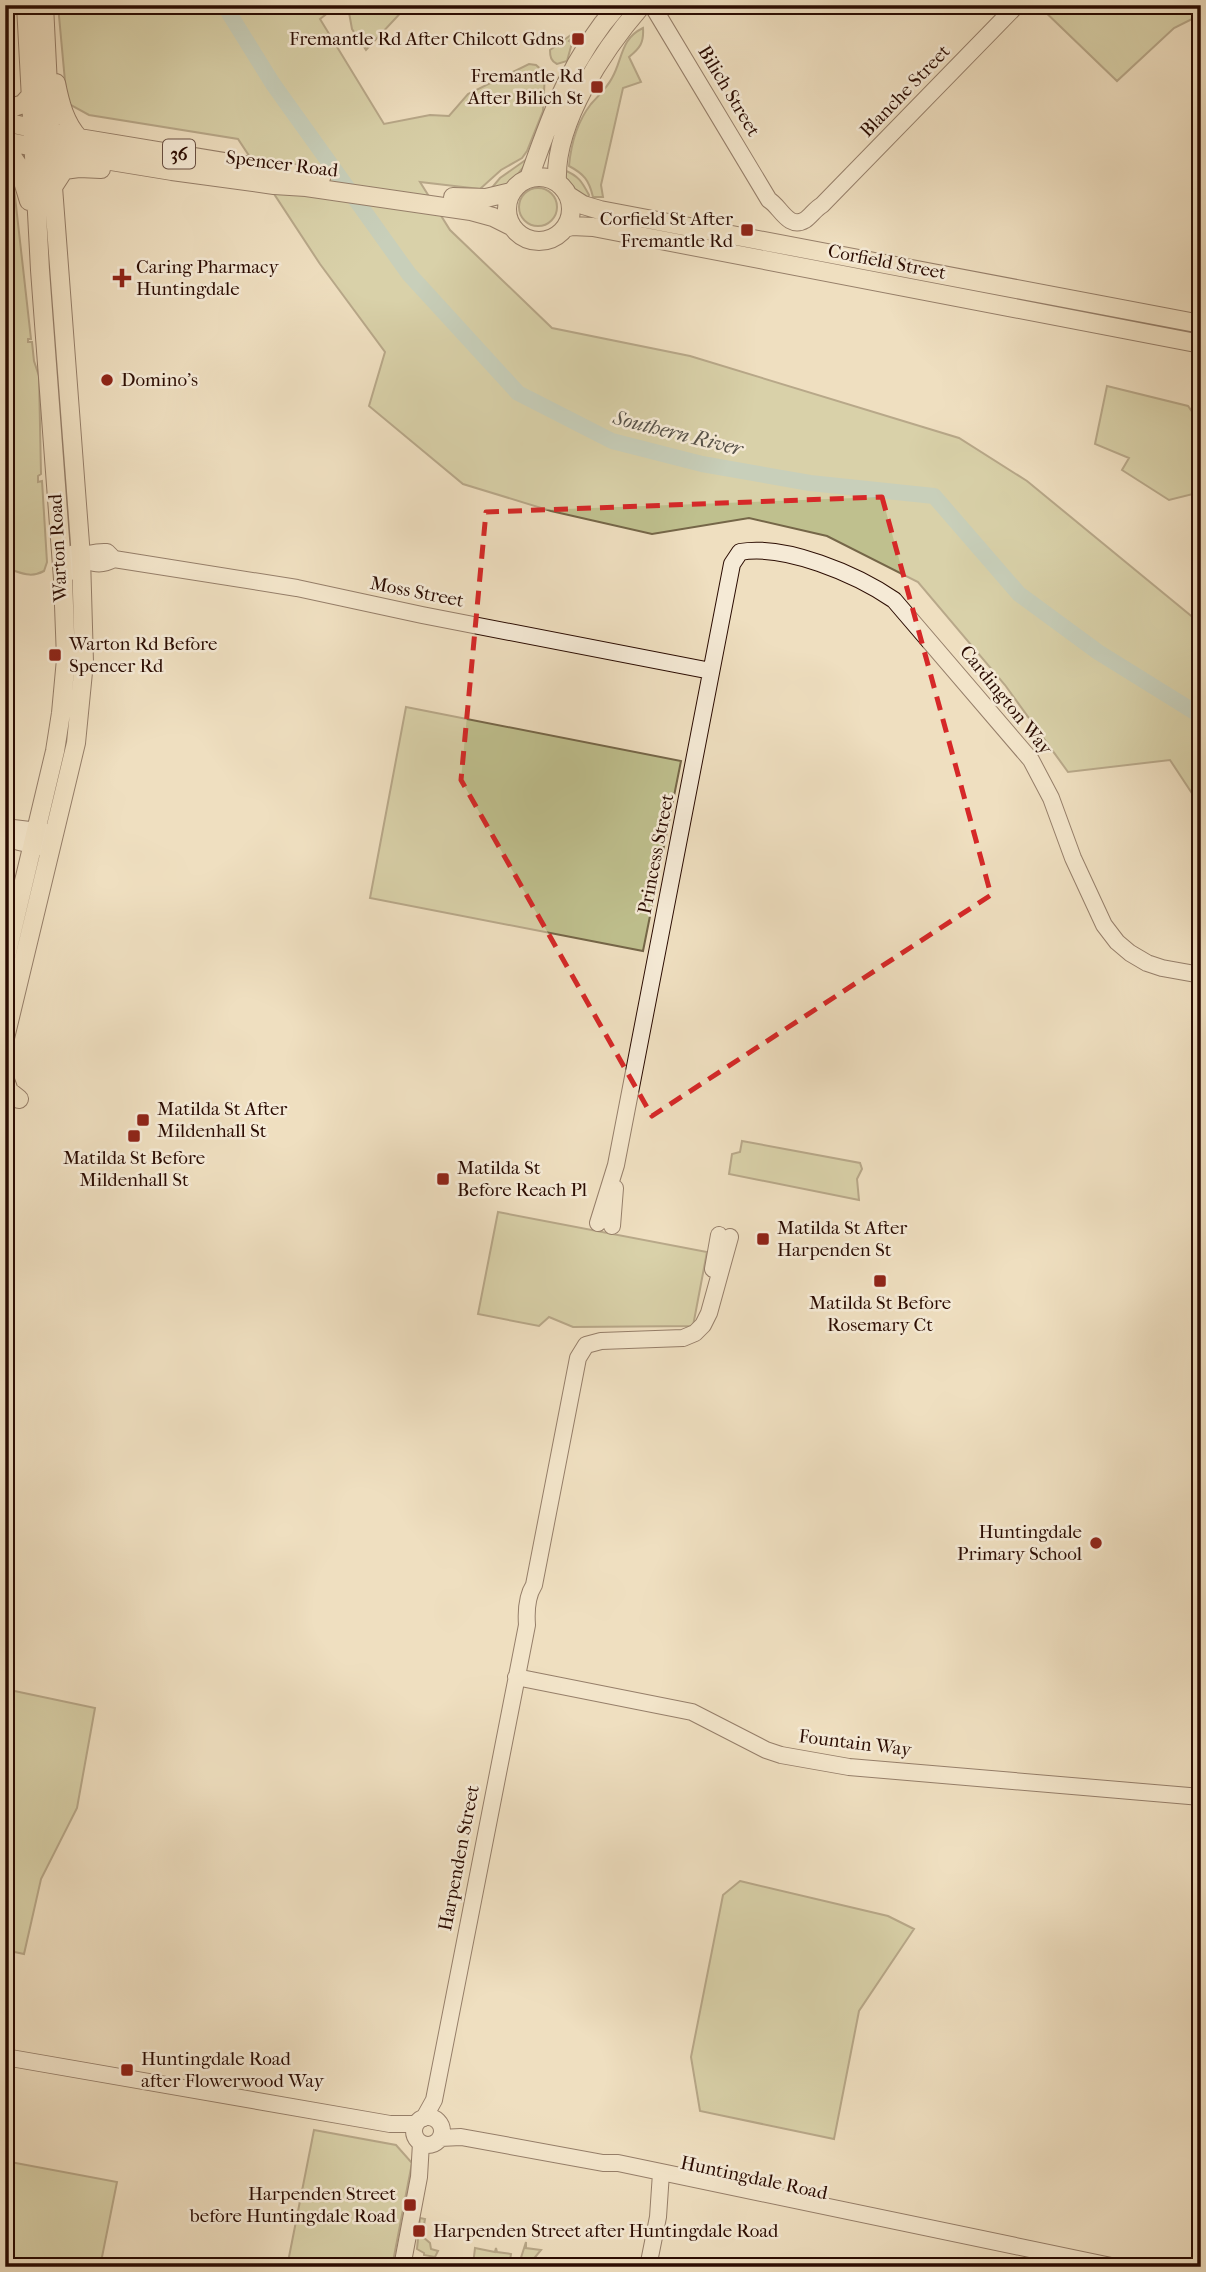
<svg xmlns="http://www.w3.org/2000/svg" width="1206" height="2272" viewBox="0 0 1206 2272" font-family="'IM FELL French Canon',serif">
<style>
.green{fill:#bfc08e;stroke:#756648;stroke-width:2}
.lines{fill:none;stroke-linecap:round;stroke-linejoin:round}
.river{stroke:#9abcb4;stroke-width:16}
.secondary-casing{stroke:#2b0c02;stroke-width:18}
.primary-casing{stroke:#2b0c02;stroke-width:20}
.secondary{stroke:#f5ead6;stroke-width:16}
.primary{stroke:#efdfc0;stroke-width:18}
.marked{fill:none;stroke:#d62828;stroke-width:5;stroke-dasharray:14 9;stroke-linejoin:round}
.poi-dot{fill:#8f2418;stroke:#f5ead6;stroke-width:2.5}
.labels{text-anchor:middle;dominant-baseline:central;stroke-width:5;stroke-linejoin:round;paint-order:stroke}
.shield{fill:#f5ead6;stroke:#684f42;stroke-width:2}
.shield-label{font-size:18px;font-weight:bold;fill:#2b0c02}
.poi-label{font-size:19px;fill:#2b0c02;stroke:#f5ead6;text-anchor:start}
.street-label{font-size:19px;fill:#2b0c02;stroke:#f5ead6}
.water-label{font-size:21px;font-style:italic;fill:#575249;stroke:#f5ead6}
</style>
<rect width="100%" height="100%" fill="#efdfc0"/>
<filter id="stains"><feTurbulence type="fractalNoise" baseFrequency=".00286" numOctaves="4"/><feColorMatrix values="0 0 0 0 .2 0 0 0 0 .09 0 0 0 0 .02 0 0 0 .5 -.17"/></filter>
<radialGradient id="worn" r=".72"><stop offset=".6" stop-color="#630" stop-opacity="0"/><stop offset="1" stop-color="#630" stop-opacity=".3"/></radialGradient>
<!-- green -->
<path class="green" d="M58,5H338L320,19L384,124L430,115L449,116L468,94L529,64L536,65L545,73L543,111L527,151L522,158L501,170L480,189L420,182L450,230L552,328L690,356L959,438L1027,481L1201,624V807L1170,760L1068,772L1005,685L918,582L827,536L749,518L652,534L551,511L463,484L369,406L385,352L320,264L238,139L89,115L67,103Z
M350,5H408L366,50L352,29L348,7Z
M1038,5H1191L1198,16L1174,28L1117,81Z
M643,28C644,43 640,48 629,57L641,82L623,88L601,185L603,197H593C589,180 584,174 569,166C571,144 577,122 591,104C598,96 607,88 612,78C623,59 620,39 643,28Z
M571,35L573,36L569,41L572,43L567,61L557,64C551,61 550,57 550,50Z
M527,159L526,164L509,185L489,191L500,178Z
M5,165L12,170L31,339H28V342H32L34,361L39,376L41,474L38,476V482L42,481L47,562L44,571C29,579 21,572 5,568Z
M564,170C579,176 582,182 589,195L587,199C574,192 564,187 564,170Z
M519 207a19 19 0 1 1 38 0a19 19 0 1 1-38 0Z
M1107,386L1188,406L1201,424V492L1169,500L1122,470L1129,458L1095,444Z
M406,707L681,761L643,951L370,898Z
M742,1141L860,1163L862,1169L857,1179L859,1200L729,1174L732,1154L740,1152Z
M498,1212L707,1252L693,1326L573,1327L549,1317L539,1326L478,1314Z
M5,1689L95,1708L77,1808L41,1879L24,1954L5,1950Z
M740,1881L888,1916L914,1929L859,2011L834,2139L700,2111L691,2057L723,1895Z
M314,2130L396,2145L412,2163L392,2267H287Z
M5,2161L117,2182L100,2267H5Z
M420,2218L425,2219L422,2236L430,2243L431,2249L438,2251L435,2257L424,2255V2253L417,2249Z
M526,2242V2248L541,2250L527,2267H518Z
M475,2248L495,2252L496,2248L497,2252L511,2254L509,2267L473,2265Z
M1017,2258L1060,2267H1015Z"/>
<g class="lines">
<!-- river -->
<path class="river" d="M224,5L273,84L409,274L518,393L612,441L702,464L810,483L934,496L1019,594L1098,652L1201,716"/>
<!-- secondary casing -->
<g class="secondary-casing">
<path id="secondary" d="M652,5L769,200C780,206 788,230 805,220C811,216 815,209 822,205L1017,5
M74,553C89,562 98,568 114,559L297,588L422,615L711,671
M63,579C77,560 83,551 107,552L114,559
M5,827L46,832
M5,835L19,842L45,848
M598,1223L616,1165L732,564L740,552C785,544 856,574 894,600L1031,760L1051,798L1073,858L1104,925L1117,942L1130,953L1147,963L1162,968L1201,975
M612,1226L615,1188
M713,1269L719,1235
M516,1677L692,1712L766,1750L781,1755L849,1767L1201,1797
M5,2057L390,2124H416
M414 2131a14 14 0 1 1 28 0a14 14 0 1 1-28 0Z
M424,2118L434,2100L527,1625C526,1611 527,1596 534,1585L578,1358L586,1345L601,1341L683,1338L695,1333L703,1325L709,1313L730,1237
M440,2138L461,2137L603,2163H618L1116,2267
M402,2267L419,2177L421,2143
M648,2267L658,2217L661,2173
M1139,2267H1144"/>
</g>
<!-- primary casing -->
<g class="primary-casing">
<path id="primary" d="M56,83C60,103 65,123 79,138
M5,110L23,104L31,95
M5,122L67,136L321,178
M5,141L62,153L172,171L274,185L306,187L471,211L493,217L511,226
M5,146L18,165L29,201
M507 209a32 32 0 1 1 64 0a32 32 0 1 1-64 0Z
M529,178C552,113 571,58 618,5
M557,182C554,122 604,49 642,5
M53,187L64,170L79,168L101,169
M569,196L583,205L600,210L1201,324
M453,197L486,198L511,192
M565,228L572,226L593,227L1201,344
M5,961L55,751L61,713L66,659L63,579L40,270L26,5
M5,1038L76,743L84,662L81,557L53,187L44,5
M5,1080L9,1091L19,1099"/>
</g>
<!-- secondary -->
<use href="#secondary" class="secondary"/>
<!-- primary -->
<use href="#primary" class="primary"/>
</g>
<!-- marked area -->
<path d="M0 0H1206V2272H0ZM882,497L991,895L652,1116L461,780L486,512Z" fill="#efdfc0" fill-opacity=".55" fill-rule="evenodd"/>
<path class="marked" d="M882,497L991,895L652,1116L461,780L486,512Z"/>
<!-- markers -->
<g class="poi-dot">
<rect x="571" y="32" width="14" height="14" rx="3.5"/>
<rect x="590" y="80" width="14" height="14" rx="3.5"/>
<rect x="740" y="223" width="14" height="14" rx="3.5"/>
<path d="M118.5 267.5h7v7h7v7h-7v7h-7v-7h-7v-7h7z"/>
<circle cx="107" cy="380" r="7"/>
<rect x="48" y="648" width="14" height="14" rx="3.5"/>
<rect x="136" y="1113" width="14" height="14" rx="3.5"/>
<rect x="127" y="1129" width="14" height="14" rx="3.5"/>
<rect x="436" y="1172" width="14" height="14" rx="3.5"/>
<rect x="756" y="1232" width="14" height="14" rx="3.5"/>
<rect x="873" y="1274" width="14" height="14" rx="3.5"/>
<circle cx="1096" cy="1543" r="7"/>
<rect x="120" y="2063" width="14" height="14" rx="3.5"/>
<rect x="403" y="2198" width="14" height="14" rx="3.5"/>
<rect x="412" y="2224" width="14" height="14" rx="3.5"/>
</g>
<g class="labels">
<!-- shield labels -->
<rect class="shield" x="163" y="139.5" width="32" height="29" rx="5"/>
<g class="shield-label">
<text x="179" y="154">36</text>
</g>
<!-- poi labels -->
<g class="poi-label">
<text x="564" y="39" text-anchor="end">Fremantle Rd After Chilcott Gdns</text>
<text x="583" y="76" text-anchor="end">Fremantle Rd<tspan x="583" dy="22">After Bilich St</tspan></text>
<text x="733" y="219" text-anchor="end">Corfield St After<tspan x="733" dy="22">Fremantle Rd</tspan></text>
<text x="136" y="267">Caring Pharmacy<tspan x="136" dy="22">Huntingdale</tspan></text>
<text x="121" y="380">Domino's</text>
<text x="69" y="644">Warton Rd Before<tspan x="69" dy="22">Spencer Rd</tspan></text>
<text x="157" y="1109">Matilda St After<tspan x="157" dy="22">Mildenhall St</tspan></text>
<text x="134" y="1158" text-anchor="middle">Matilda St Before<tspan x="134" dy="22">Mildenhall St</tspan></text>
<text x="457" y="1168">Matilda St<tspan x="457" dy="22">Before Reach Pl</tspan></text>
<text x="777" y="1228">Matilda St After<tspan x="777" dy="22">Harpenden St</tspan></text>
<text x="880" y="1303" text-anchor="middle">Matilda St Before<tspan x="880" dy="22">Rosemary Ct</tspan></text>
<text x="1082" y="1532" text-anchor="end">Huntingdale<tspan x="1082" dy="22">Primary School</tspan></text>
<text x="141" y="2059">Huntingdale Road<tspan x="141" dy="22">after Flowerwood Way</tspan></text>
<text x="396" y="2194" text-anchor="end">Harpenden Street<tspan x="396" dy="22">before Huntingdale Road</tspan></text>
<text x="433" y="2231">Harpenden Street after Huntingdale Road</text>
</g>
<!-- street labels -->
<g class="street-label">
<text transform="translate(729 91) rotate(59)">Bilich Street</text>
<text transform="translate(905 91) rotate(-46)">Blanche Street</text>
<text transform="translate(282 164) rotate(7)">Spencer Road</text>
<text transform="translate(887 262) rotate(11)">Corfield Street</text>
<text transform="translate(58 548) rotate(-93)">Warton Road</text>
<text transform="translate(417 592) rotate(11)">Moss Street</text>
<text transform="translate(1006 700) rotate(51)">Cardington Way</text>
<text transform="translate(656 854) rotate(-79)">Princess Street</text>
<text transform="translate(855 1743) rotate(7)">Fountain Way</text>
<text transform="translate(459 1858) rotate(-79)">Harpenden Street</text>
<text transform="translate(754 2178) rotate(12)">Huntingdale Road</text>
</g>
<!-- water labels -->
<g class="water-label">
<text transform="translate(678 433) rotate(14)">Southern River</text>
</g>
</g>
<!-- margin -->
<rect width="1206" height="2272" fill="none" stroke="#efdfc0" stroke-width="28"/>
<rect x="7" y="7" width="1192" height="2258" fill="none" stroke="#2b0c02" stroke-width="3.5"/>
<rect x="14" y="14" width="1178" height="2244" fill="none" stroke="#2b0c02" stroke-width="2"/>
<rect width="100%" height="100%" filter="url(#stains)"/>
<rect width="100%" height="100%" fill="url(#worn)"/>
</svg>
